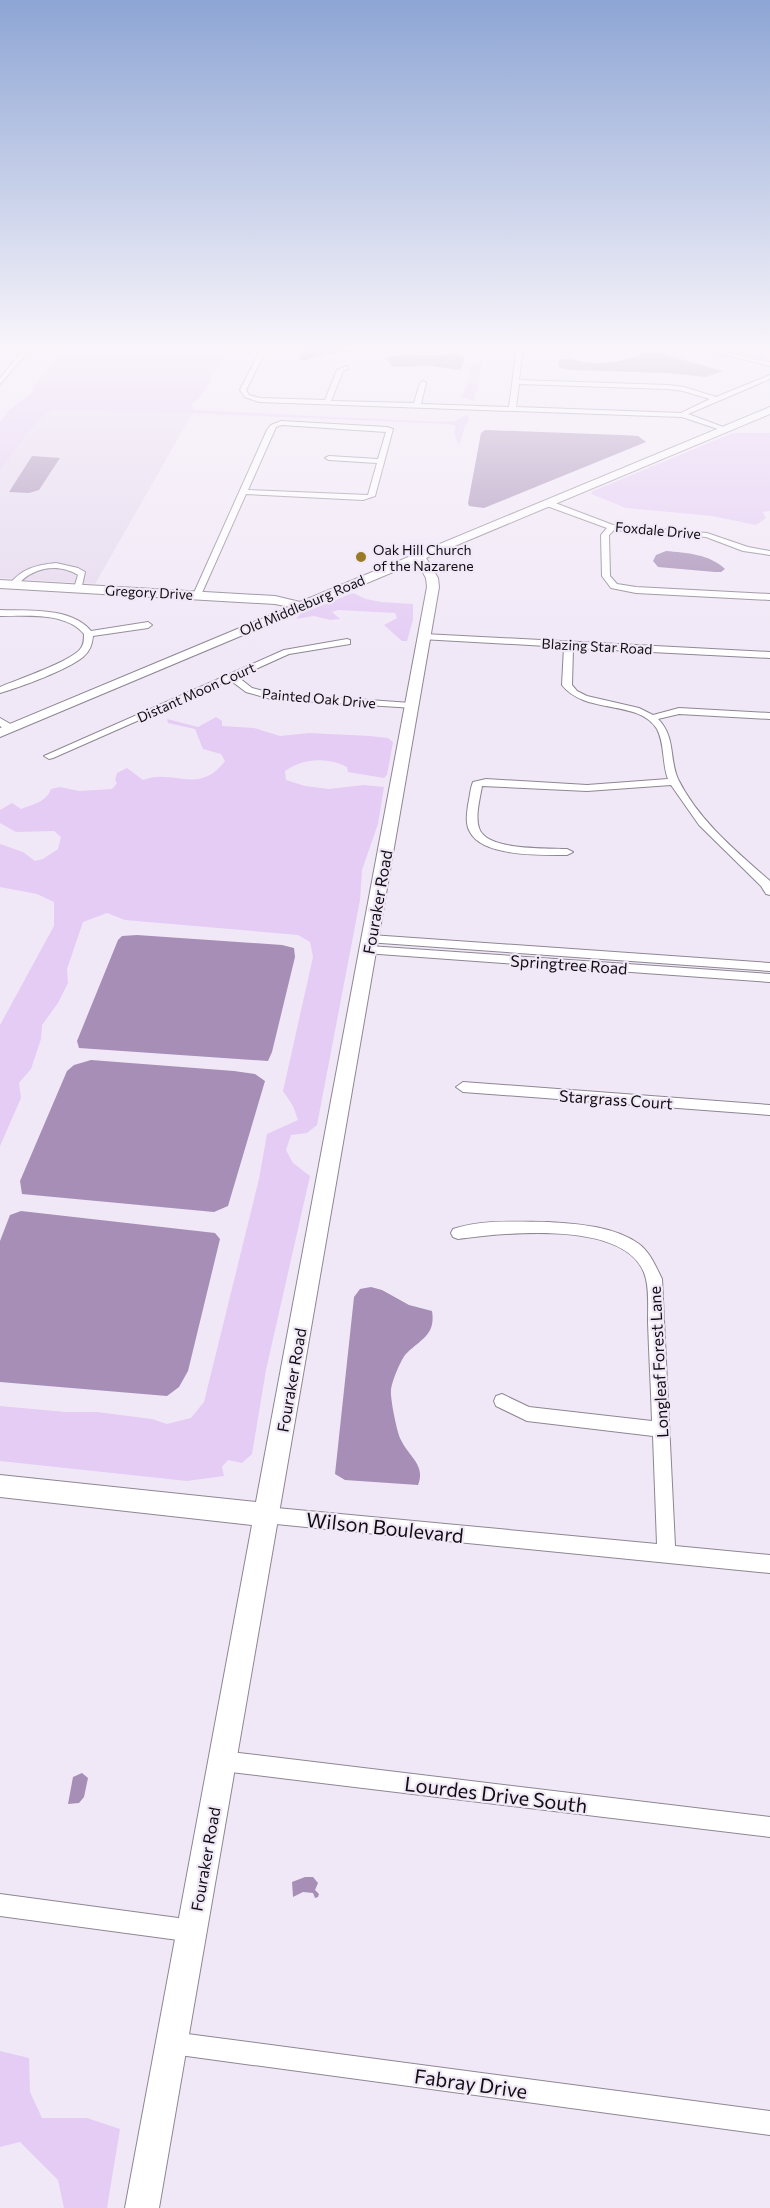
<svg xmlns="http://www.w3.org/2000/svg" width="770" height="2208" viewBox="0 0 770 2208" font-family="Commissioner,sans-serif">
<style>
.built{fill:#e5d9ee}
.green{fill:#e4ccf4}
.water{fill:#a68eb6}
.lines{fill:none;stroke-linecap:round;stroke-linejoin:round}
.street-casing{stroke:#8e8693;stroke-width:2}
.secondary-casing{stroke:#8e8693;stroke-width:2}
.street{fill:#fff;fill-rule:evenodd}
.secondary{fill:#fff;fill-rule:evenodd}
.poi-dot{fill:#9a7a24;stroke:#f1e8f7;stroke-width:2}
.labels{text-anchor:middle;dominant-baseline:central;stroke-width:4.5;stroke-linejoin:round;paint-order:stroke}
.far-street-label{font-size:14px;fill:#100e12;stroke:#f1e8f7}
.far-poi-label{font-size:14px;fill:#100e12;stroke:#f1e8f7;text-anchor:start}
.street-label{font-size:16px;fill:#100e12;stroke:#f1e8f7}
.near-street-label{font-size:20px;fill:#100e12;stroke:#f1e8f7}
</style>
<rect width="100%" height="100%" fill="#f1e8f7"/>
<!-- built -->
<path class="built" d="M17,405L193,412L95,584L0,578V426Z"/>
<!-- green -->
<path class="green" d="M65,347H226V353L201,396L192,404L193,410L439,422L455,421L466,415L469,417L468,422L465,425L460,443L458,444L454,432L456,426L449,424L186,413L53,410C39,413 9,458 0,471V422L8,411L32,393L36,383Z
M476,363H482L474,401L461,397L467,385L471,364Z
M733,433H770V511L763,512L766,518L756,525L712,516L626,508L591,494L593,491Z
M353,593L366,599L381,602L413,604V620L407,641H402L384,625L397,618L395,613L338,610L332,612L340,619L330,620L314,616L296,619L300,614Z
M216,717L222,721V726L254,728L280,736L309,733L370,736L388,738L393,742L387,775L384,778L348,772L347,767C327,757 303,758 285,771L286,780L305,786L329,789L363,785L384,787L378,824L362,870L360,900L317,1125L307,1133L291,1135L286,1150L293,1163L310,1176L266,1370L252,1454L242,1463L228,1460L222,1467L224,1476L187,1481L0,1461V1406L66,1412H97L152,1419L167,1424L191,1418L204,1402L259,1179L267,1134L298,1120L293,1106L283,1091L313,957L310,942L298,935L125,920L107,913L83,922L67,969L68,983L58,1003L42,1025L41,1039L31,1069L19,1083L21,1098L0,1146V1025L54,926V902L37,894L0,887V844L23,852L35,861L43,859L58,849L61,837L54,831L16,832L0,823V810L12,803L21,809C31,805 47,802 51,789L60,787L79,791L112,789L117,783L115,780L117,773L127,768L143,780C173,768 199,796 225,761L221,754L203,749L195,729L168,723L167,719L198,727Z
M0,2051L29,2058L30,2092L42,2118H87L120,2129L107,2208H64L58,2180L20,2142L0,2147Z"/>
<!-- water -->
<path class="water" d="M303,347H335L355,351L327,354L302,361L299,358Z
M645,353H659L723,371L706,377L666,373L571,370L560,368L558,362C565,355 575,361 584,362C607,365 624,361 645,353Z
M456,354L465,357L460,370L431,366L392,367L386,358L390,356Z
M485,430L621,435L638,436L646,442L484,508L469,506L468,503L481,433Z
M32,456L60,458L39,490L29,493L9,492Z
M666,551C686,553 710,554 725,569L721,572H715L658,567L653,561L656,555Z
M137,935L282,945L294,948L295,957L272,1052L268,1061L79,1048L77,1041L118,940L122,936Z
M91,1060L234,1071L255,1074L265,1081L228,1206L214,1212L22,1194L20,1181L67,1071L74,1065Z
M21,1211L215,1233L220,1239L188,1371L179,1387L167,1396L0,1382V1241L10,1215Z
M371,1287L382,1290L409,1305L432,1311C436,1336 420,1339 405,1355C400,1362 392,1381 391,1390C390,1398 397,1433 401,1440C409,1457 426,1465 418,1485L345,1480L335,1474L354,1297L360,1289Z
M82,1773L88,1778L84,1797L79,1803L68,1804L73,1777Z
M305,1877H313L318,1883L315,1890L319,1894L318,1897L315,1898L313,1893L303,1892L293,1897L292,1882Z"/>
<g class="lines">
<!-- street casing -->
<g class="street-casing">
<path id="street" d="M26,347H32L0,384V378Z
M262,347H268L246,390L249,395L260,398L325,400L337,370L346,366L349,368L343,371L331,401L414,403L420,383L423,381L426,383L421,404L509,407L517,347H523L519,380L668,385L684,387L716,397L770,375V379L688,414L726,428L728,429L724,431L682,417L259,402L245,397L240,390ZM519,384L668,389L683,391L710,399L681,413L516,407Z
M593,347H600L597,349Z
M693,347H703L770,362V366Z
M281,421L387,427L393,429L375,496L363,500L246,494L201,595L194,597L193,595L267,430L271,425ZM282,425L386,432L378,459L329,456L325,458L329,460L377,463L368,495L248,490L276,427Z
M544,501H550L613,525L707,533L748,547L770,551V555L743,551L706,537L614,530L609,535L610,576L617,584L636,587L770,594V600L636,593L611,588L602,576L601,535L607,528L544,505Z
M56,563L78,568L85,572L81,590L74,588L78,575C57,562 30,568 16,587L9,585C21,569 36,565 56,563Z
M0,610C29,611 71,607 91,631L148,622L152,625L148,628L93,636C92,645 90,651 83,657C67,670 21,687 0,693V687C16,680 73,661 81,648C84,644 84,639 84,634C66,612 27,616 0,616Z
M424,634L770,652V658L573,648L572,685L577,691L587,696L639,708L653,715L679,708L770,713V719L679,714L658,719C676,737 669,759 678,779C698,820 737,852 770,881V895L766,894L761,886L699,825L671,785L587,791L482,786C480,799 475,815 479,828C486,851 547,848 567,849L573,852L567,855C542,855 483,857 470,832C465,824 467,813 468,805C470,797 470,789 473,782L486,779L587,785L668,779C662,764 665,744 657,729C639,699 585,715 562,685L564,647L421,639L419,637Z
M347,639L350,640V644L289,654L238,677L252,688L271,693L411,703L416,706L414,708L271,699L246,692L230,680L53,758L49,759L44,756L284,650Z
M0,718L14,726V730H6L0,726Z
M371,935L770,963V971L367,942L365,939L367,936Z
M369,946L770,974V982L365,953L363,950L365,947Z
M463,1082L770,1105V1115L463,1092L456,1087Z
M549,1222C578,1224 614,1226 639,1244C650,1252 656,1267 662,1279L675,1546L770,1555V1573L266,1523L260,1521L257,1515L260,1509L266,1507L657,1544L653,1436L527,1421L496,1406L494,1401L496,1396L502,1394L529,1407L652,1421C651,1388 649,1354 648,1321C648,1308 649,1292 646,1279C632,1218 503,1233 458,1239L453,1237L451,1233L453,1229C482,1219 518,1222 549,1222Z
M222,1751L770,1817V1837L222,1771L215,1768L212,1761L215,1754Z
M0,1894L193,1920L201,1923L204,1931L201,1939L193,1942L0,1916Z
M172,2032L770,2111V2135L172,2054L164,2051L161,2043L164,2035Z"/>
</g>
<!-- secondary casing -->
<g class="secondary-casing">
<path id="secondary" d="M770,407V414L426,558L438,578L439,587L159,2208H125L252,1525L0,1497V1475L256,1502L427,587L426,578L417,562L0,737V728L290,607L275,604L0,588V580L275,596L300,602Z"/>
</g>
<!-- street -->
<use href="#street" class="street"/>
<!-- secondary -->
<use href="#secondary" class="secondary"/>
</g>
<!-- sky -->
<linearGradient id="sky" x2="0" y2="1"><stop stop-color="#8da5d4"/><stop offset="0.53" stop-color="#f9f5fb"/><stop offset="1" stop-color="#f9f5fb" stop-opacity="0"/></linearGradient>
<rect width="770" height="656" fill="url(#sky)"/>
<!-- markers -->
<circle class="poi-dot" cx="361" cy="557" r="6"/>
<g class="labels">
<!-- far-street labels -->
<g class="far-street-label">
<text transform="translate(658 530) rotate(5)">Foxdale Drive</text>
<text transform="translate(149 592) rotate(3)">Gregory Drive</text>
<text transform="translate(302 605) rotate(-23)">Old Middleburg Road</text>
<text transform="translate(597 646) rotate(3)">Blazing Star Road</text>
<text transform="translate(196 692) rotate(-24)">Distant Moon Court</text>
<text transform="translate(319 698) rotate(5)">Painted Oak Drive</text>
</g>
<!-- far-poi labels -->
<g class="far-poi-label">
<text x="373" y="549">Oak Hill Church<tspan x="373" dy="16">of the Nazarene</tspan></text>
</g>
<!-- street labels -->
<g class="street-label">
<text transform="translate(377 902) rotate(-80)">Fouraker Road</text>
<text transform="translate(569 964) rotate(4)">Springtree Road</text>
<text transform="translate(616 1099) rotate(4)">Stargrass Court</text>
<text transform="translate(658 1362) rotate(-93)">Longleaf Forest Lane</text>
<text transform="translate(291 1380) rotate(-80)">Fouraker Road</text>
<text transform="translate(205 1859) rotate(-80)">Fouraker Road</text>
</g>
<!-- near-street labels -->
<g class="near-street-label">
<text transform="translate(385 1527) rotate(6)">Wilson Boulevard</text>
<text transform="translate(496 1794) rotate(7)">Lourdes Drive South</text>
<text transform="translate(471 2083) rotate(8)">Fabray Drive</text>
</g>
</g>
</svg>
